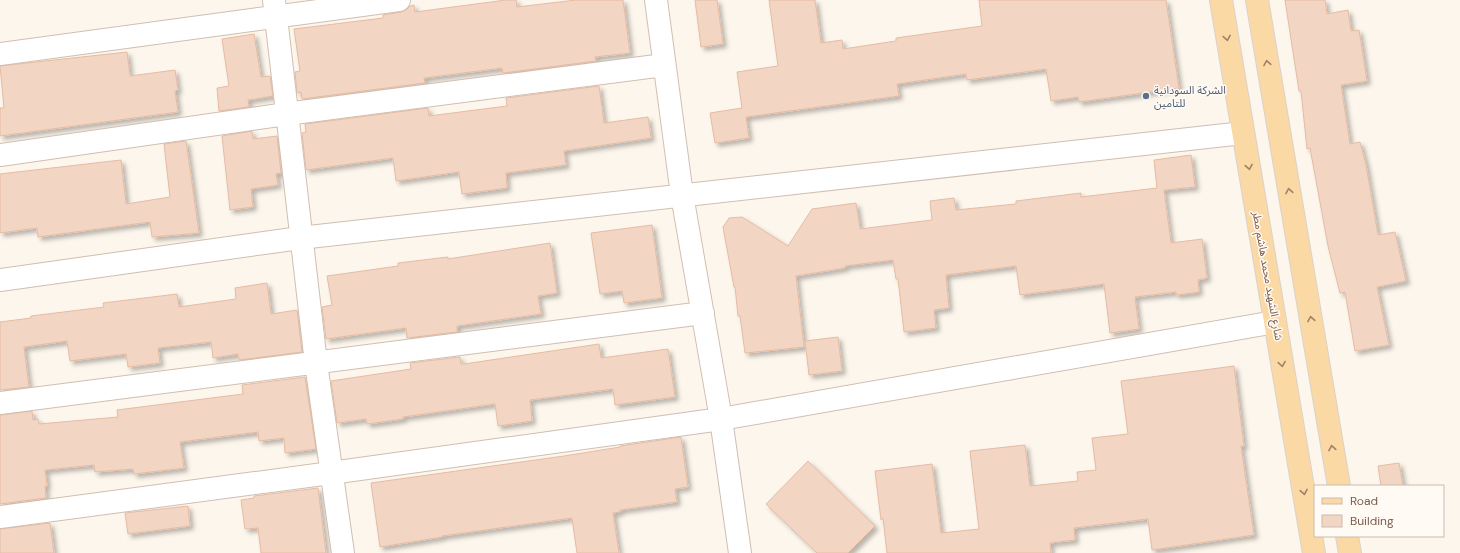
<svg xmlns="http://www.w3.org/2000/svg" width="1460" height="553" viewBox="0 0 1460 553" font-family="'DM Sans','Noto Sans Arabic',sans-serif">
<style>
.building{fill:#f3d5c3;stroke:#e6bba3;filter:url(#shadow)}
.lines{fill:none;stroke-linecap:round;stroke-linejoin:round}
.minor-casing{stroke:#d1beb0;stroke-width:24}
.major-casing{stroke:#dad1cd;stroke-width:24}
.minor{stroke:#fff;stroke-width:22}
.major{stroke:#fbd9a5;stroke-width:22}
.oneway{stroke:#a18267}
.service-dot{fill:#5c6f8a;stroke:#fffaf3;stroke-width:1.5}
.labels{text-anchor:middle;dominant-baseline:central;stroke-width:3;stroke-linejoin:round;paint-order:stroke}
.service-label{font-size:11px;fill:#4e5e75;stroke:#fffaf3;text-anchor:start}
.street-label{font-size:11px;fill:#7a5c4d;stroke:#fffaf3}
</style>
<defs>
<filter id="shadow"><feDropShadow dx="3.5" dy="3.5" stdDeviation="2" flood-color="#0004"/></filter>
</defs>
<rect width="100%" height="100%" fill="#fdf6ec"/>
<!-- building -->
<path class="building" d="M506,0H516L517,7L576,0H623L630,53L595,57L596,61L503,73L502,68L424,78L425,83L302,99L301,92L297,93L295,72L300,71L294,29L383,18V15L401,12L406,10L410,6L414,5L415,12Z
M695,0H717L723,44L701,47Z
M769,0H815L821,43L842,40L843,49L896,41V38L982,26L979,0H1166L1179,88L1079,102L1078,97L1051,101L1046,69L967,80L966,74L897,84L899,96L746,117L749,138L715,143L710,113L742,108L737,72L778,66Z
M1285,0H1325L1327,14L1348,10L1351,31L1359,30L1367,81L1341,85L1350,144L1360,142L1366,165L1378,235L1395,232L1406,281L1377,287L1389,345L1355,351L1345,292L1340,293L1328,246L1310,148L1307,149L1301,91H1299Z
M254,34L261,77L270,76L273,96L248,100L249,107L219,111L217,88L229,86L222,39Z
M127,52L130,76L175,70L178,90L175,91L178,112L0,136V108H4L0,66Z
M599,86L604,123L648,117L651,138L564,151L566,165L506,173L507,188L462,194L459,172L396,181L393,158L306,170L302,133L306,132L305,124L428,108L429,116L507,106L506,98Z
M252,131L253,139L277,136L281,173L276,174L278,185L251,189L253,207L230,210L222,136Z
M186,141L199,233L152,237L150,222L38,237L37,228L0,233V174L121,160L126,204L170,197L164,144Z
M1191,155L1195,187L1164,190L1171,243L1202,239L1207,278L1198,280L1199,292L1176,295V292L1135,297L1139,329L1110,333L1104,284L1020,295L1016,266L946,275L949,308L934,310L936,328L904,332L898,279H896L893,260L845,266V268L796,276L804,347L745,353L740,316H738L735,287H734L723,227L729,218L742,217L788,246L812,209L856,203L860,229L932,220L930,201L954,198L956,210L1016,204V201L1081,193V197L1157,188L1154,160Z
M652,225L662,298L624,303L622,291L600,294L591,233Z
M550,243L557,293L538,296L541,314L457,326V332L407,338L406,328L326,339L322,307L332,305L327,276L398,266V263L448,257V259Z
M267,283L271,314L297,310L302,352L239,360L238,354L213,358L211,342L158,348L160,363L128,367L126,354L70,361L67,341L24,347L29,387L0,390V322L31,318V316L104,307L103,303L177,294L179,307L236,299L235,288Z
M838,337L842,371L809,375L805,341Z
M599,344L601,358L668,349L675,397L615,405L613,389L530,400L532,421L498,426L495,404L403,417V419L367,424L366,419L337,423L331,381L411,369L410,363L460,357L461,364H464Z
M1234,366L1244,446H1241L1254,535L1152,550L1148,519L1074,528L1075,540L1050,543L1051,553H887L883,518L881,520L875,471L932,464L941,533L979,529L970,451L1025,445L1030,486L1078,481L1077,472L1096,470L1092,438L1128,434L1121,381Z
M305,377L316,449L285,453L284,438L259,441L258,432L180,442L184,468L134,474L133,469L95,472L94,465L45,470L47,486H45L46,498L0,504V415L32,411L33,420L38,419L39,424L118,417L117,410L243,394L242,385Z
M681,437L688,487L675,489L677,502L620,510V512L613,513L619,553H577L572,518L442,536V537L380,547L371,483L564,456L620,447V446Z
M808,461L875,526L848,553H817L766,504Z
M1399,463L1403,486H1381L1378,466Z
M318,488L326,553H261L258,528L245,529L241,500L254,498V496Z
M188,506L190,526L128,534L125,513Z
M50,523L54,553H0V529Z"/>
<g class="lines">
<!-- minor casing -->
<g class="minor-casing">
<path id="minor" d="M274,0L316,363L343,553
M656,0L682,195L721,419L740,553
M0,54L399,0
M0,155L286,114L664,65
M0,280L300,238L1243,133
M0,403L703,313
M0,517L331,473L721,419L1275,322"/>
</g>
<!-- major casing -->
<g class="major-casing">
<path id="major" d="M1221,0L1314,553
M1257,0L1339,486
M1347,536L1350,553"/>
</g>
<!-- minor -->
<use href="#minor" class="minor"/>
<!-- major -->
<use href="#major" class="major"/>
</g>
<!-- one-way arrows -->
<defs><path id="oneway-chevron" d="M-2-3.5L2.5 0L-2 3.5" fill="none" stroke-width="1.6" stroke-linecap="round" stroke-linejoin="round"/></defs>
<g class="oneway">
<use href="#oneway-chevron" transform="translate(1227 38) rotate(80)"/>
<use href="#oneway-chevron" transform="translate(1267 63) rotate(-100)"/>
<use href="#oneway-chevron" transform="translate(1249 167) rotate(80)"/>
<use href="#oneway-chevron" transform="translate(1289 191) rotate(-100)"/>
<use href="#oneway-chevron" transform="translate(1311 319) rotate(-100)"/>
<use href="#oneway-chevron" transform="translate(1282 364) rotate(81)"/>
<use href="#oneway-chevron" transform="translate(1332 448) rotate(-100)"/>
<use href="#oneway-chevron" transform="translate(1304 492) rotate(80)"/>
</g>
<!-- markers -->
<circle class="service-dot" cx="1146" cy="96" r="4"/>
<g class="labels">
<!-- service labels -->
<g class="service-label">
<text x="1154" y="90">الشركة السودانية<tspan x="1154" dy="13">للتامين</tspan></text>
</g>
<!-- street labels -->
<g class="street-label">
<text transform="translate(1268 276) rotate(80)">شارع الشهيد محمد هاشم مطر</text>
</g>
</g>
<!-- legend -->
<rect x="1314" y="485" width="130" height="52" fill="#fffaf3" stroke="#cabbb1"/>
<rect x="1322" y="498" width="20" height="6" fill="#fbd9a5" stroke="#cabbb1"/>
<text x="1350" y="505" font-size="12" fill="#7a5c4d">Road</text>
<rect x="1322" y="515" width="20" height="12" fill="#f3d5c3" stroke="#cabbb1"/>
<text x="1350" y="525" font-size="12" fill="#7a5c4d">Building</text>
</svg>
